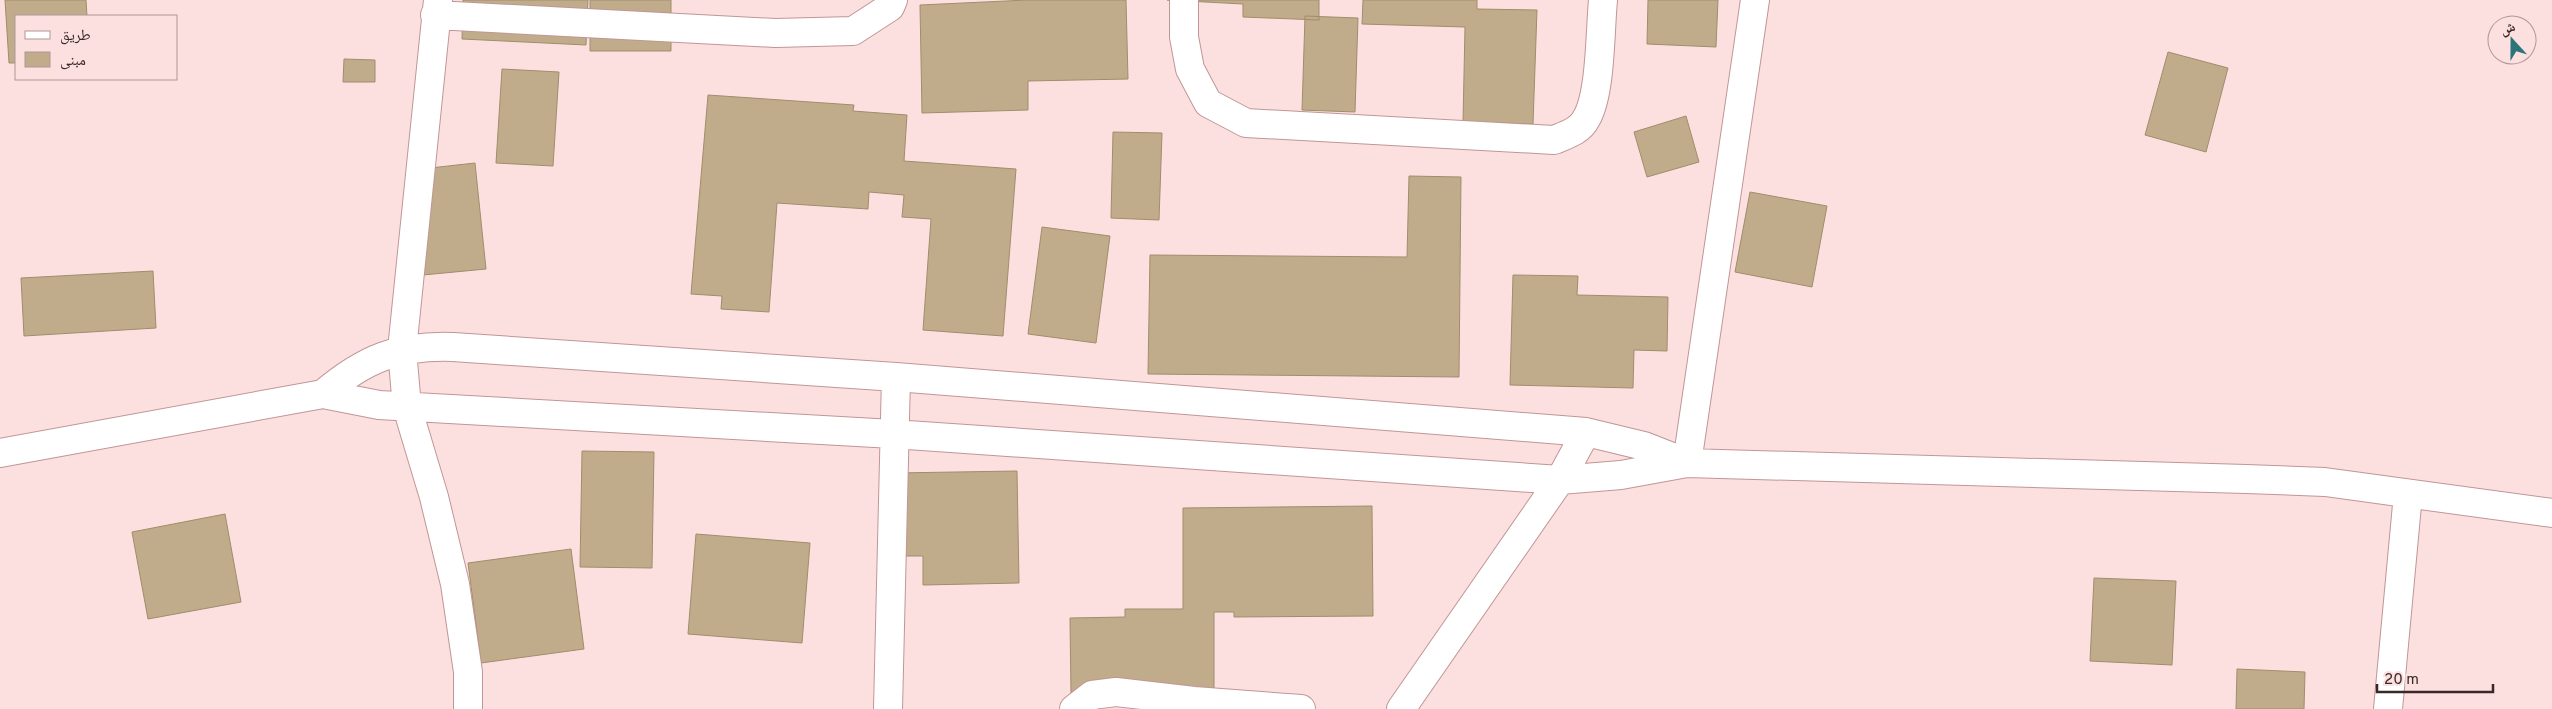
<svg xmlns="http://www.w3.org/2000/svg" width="2552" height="709" viewBox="0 0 2552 709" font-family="Overpass,'Noto Naskh Arabic',sans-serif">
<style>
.building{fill:#c0ac8b;stroke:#a08d6c}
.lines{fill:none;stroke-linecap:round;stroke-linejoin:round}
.minor-casing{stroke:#c09695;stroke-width:30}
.minor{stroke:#fff;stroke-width:28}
</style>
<rect width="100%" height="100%" fill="#fce0df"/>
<!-- building -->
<path class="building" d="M5,0H86L87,16H16V63H9Z
M463,0H588L586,45L462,39Z
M590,0H671V51H590Z
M1027,0H1126L1128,79L1028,81V110L922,113L920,5Z
M1167,0H1319V20L1243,17V4Z
M1363,0H1477V9L1537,10L1533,124L1463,122L1465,27L1362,24Z
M1648,0H1718L1716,47L1647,44Z
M1305,16L1358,18L1355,112L1302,110Z
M2168,52L2228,68L2206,152L2145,135Z
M344,59L375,60V82H343Z
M502,69L559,72L553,166L496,163Z
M708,95L854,105L853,111L907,115L904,161L1016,169L1003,336L923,330L931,219L902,217L904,195L869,192L868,209L777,203L769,312L721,309L722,296L691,294Z
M1686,116L1699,162L1647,177L1634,132Z
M1113,132L1162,133L1159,220L1111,218Z
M475,163L486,269L423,275L412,170Z
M1409,176L1461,177L1459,377L1148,374L1150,255L1407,257Z
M1750,192L1827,206L1812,287L1735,272Z
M1042,227L1110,236L1096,343L1028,334Z
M153,271L156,328L24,336L21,278Z
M1513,275L1578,276L1577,295L1668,297L1667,351L1634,350L1633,388L1510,385Z
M582,451L654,452L652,568L580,567Z
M1017,471L1019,583L923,585V556H895L894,473Z
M1372,506L1373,616L1234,617V612H1214V693L1071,694L1070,618L1125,617V609H1183V508Z
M225,514L241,602L148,619L132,532Z
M696,534L810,543L802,643L688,634Z
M571,549L584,649L481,663L468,563Z
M2094,578L2176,581L2172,665L2090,661Z
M2237,669L2305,672L2304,709H2236Z"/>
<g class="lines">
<!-- minor casing -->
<g class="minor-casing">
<path id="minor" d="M438,0L402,350L407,407L434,497L455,584L468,672V709
M1184,0V37L1190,69L1208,103L1246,123L1554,140C1566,135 1580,131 1586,119C1601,95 1600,30 1603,0
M435,15L775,33L853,31L890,7L893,0
M323,394C364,359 398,345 453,347L896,377L1586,432L1644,446L1687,463
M0,453L323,394L379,405L893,434L1560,480L1621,475L1687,463L2246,479L2325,482L2552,513
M1687,463L1755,0
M888,709L896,377
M1074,709L1092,695L1116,692L1194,701L1301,709
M1401,709L1560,480L1586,432
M2388,709L2408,494"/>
</g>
<!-- minor -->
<use href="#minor" class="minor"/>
</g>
<!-- legend -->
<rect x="15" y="15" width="162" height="65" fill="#fce0df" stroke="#ae9696"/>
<rect x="25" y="31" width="25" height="8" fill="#ffffff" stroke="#ae9696"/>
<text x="60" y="40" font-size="15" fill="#392828">طريق</text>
<rect x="25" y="52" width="25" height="15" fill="#c0ac8b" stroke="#ae9696"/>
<text x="60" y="65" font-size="15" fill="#392828">مبنى</text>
<!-- north arrow -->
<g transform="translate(2512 40) rotate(339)"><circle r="24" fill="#fce0df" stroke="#ae9696"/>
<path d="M0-4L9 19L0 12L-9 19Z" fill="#2b7579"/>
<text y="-8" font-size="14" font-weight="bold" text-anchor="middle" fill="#392828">ش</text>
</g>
<!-- scale -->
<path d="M2377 684v8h116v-8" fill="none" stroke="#392828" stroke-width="2.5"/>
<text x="2384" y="684" font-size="15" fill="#392828" stroke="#fce0df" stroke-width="4" paint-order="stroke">20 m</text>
</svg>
